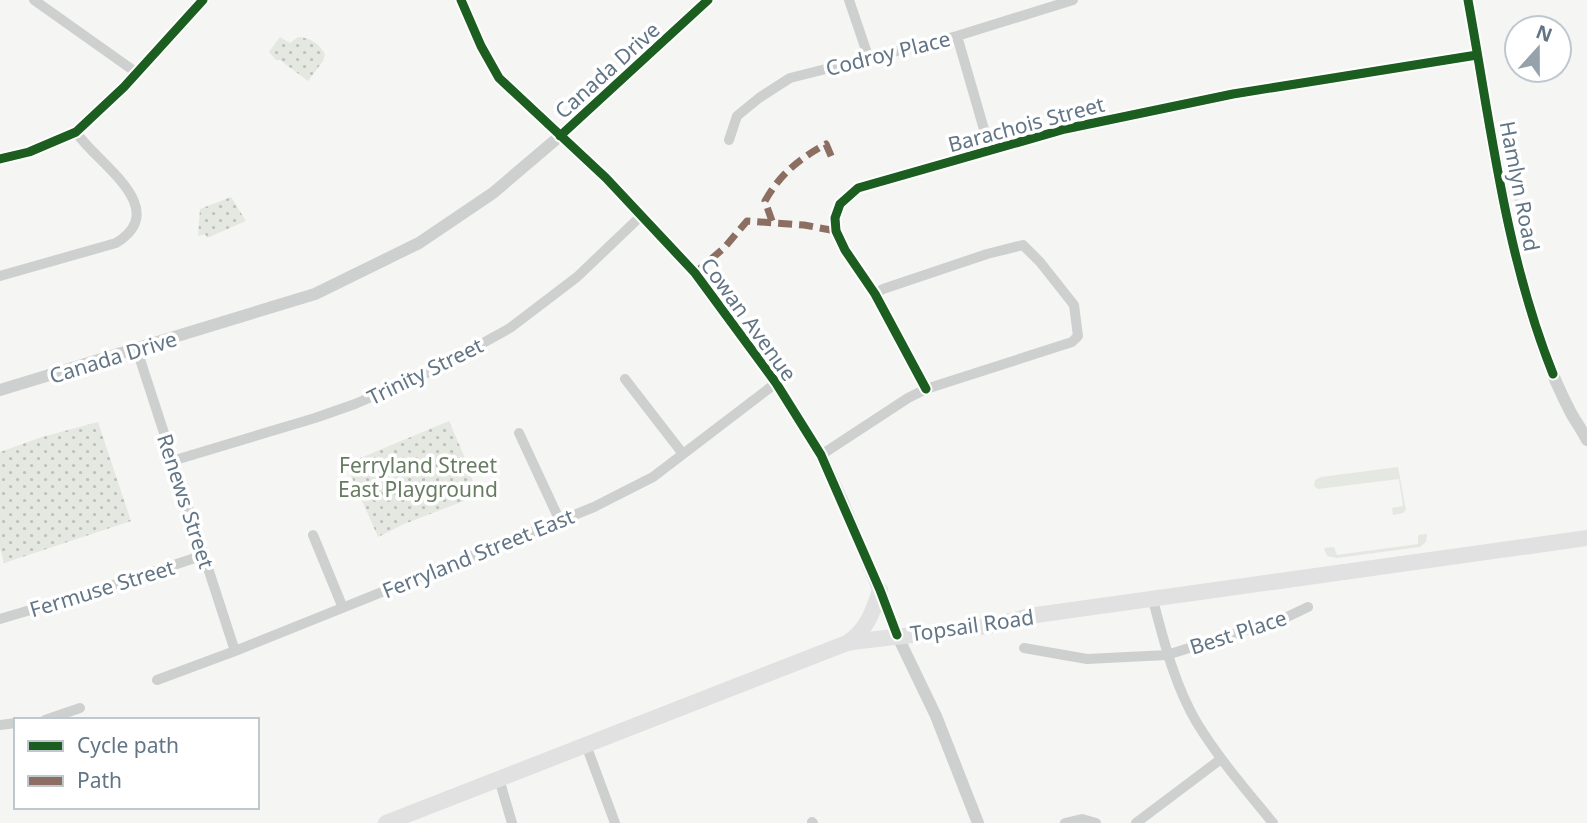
<svg xmlns="http://www.w3.org/2000/svg" width="1587" height="823" viewBox="0 0 1587 823" font-family="'Noto Sans',sans-serif">
<style>
.green{fill:#e4e8e1}
.park{fill:url(#park-dots)}
.lines{fill:none;stroke-linecap:round;stroke-linejoin:round}
.minor{stroke:#ced0d0;stroke-width:10}
.tertiary{stroke:#ced0d0;stroke-width:12}
.primary{stroke:#e1e1e2;stroke-width:16}
.quiet{stroke:#8d6e63;stroke-width:7;stroke-dasharray:14 7;stroke-linecap:butt}
.cycleway-casing{stroke:#fff;stroke-width:13}
.cycleway{stroke:#1b5e20;stroke-width:9}
.labels{text-anchor:middle;dominant-baseline:central;stroke-width:7;stroke-linejoin:round;paint-order:stroke}
.street-label{font-size:21px;fill:#627586;stroke:#fff}
.park-label{font-size:21px;fill:#677c62;stroke:#fff}
</style>
<defs>
<pattern id="park-dots" width="8" height="8" patternUnits="userSpaceOnUse" patternTransform="scale(1.75)"><rect width="8" height="8" fill="#e4e8e1"/><path d="M2 2h.1M6 6h.1" fill="none" stroke="#bcc1bc" stroke-width="1.8" stroke-linecap="round"/></pattern>
</defs>
<rect width="100%" height="100%" fill="#f5f5f3"/>
<!-- green -->
<path class="green" d="M1509,138H1513L1516,150L1509,152L1525,232H1533L1536,244L1532,249L1524,245L1521,238L1503,142Z
M1398,467L1406,510L1403,513L1393,515L1392,508L1403,506L1399,479L1318,489L1314,486L1315,480L1321,477Z
M1427,534L1426,542L1420,547L1337,558L1327,556L1324,548L1334,547L1337,555L1418,544V535Z"/>
<!-- park -->
<path class="park" d="M280,37L290,43L298,37C311,38 318,43 325,54L323,61L308,81L280,60H276L269,52Z
M231,197L246,221L207,238L205,234L198,236L200,209Z
M449,421L468,465L477,496L404,524L378,537L346,464Z
M98,422L131,521L4,563L0,548V452L42,437Z"/>
<g class="lines">
<!-- minor -->
<path class="minor" d="M34,0L137,73
M849,0L869,59
M957,36L990,150
M729,140L737,116L759,98L790,78L957,36L1073,0
M0,276L116,243C173,208 96,163 76,132
M137,350L235,651
M625,379L683,454
M926,389L875,294L845,250L836,231L835,218L840,204L858,188L1065,129L1233,94L1477,55
M519,433L559,519
M821,455L908,398L926,389L1072,342L1078,336L1074,305L1040,262L1023,245L987,254L883,289L875,294
M172,461L315,418L355,404L436,369L510,328L577,277L642,215
M313,535L343,608
M1153,600C1164,642 1175,686 1197,723C1219,759 1247,791 1273,823
M0,619L95,591L204,555
M1024,648L1087,659L1167,655L1287,617L1308,607
M157,680L235,651L594,507L653,477L776,383
M45,720L80,708
M0,725L16,723
M586,745L615,823
M499,779L512,823
M812,822L813,823
M1065,823L1082,819L1096,823
M1136,823L1221,759"/>
<!-- tertiary -->
<path class="tertiary" d="M461,0L481,46L499,78L606,178L695,273L776,383L821,455L842,500L897,635L936,716L978,823
M1468,0C1489,117 1503,237 1543,349C1551,371 1560,392 1571,413C1576,422 1582,430 1587,440
M0,159L29,152L76,132L124,87L203,0
M0,390L315,294L419,243L493,193L560,136L708,0"/>
<!-- primary -->
<path class="primary" d="M847,643C867,630 873,612 880,590
M386,823L847,643C908,633 970,634 1029,616L1587,538"/>
<!-- quiet -->
<path class="quiet" d="M772,221L765,201C780,174 799,159 826,144L832,158
M695,273L724,248L747,221L804,225L836,231"/>
<!-- cycleway casing -->
<g class="cycleway-casing">
<path id="cycleway" d="M461,0L481,46L499,78L606,178L695,273L776,383L821,455L880,590L897,635
M1468,0C1491,126 1505,254 1553,374
M560,136L708,0
M0,159L29,152L76,132L124,87L203,0
M926,389L875,294L845,250L836,231L835,218L840,204L858,188L1065,129L1233,94L1477,55"/>
</g>
<!-- cycleway -->
<use href="#cycleway" class="cycleway"/>
</g>
<g class="labels">
<!-- street labels -->
<g class="street-label">
<text transform="translate(888 53) rotate(-14)">Codroy Place</text>
<text transform="translate(607 70) rotate(-42)">Canada Drive</text>
<text transform="translate(1026 124) rotate(-15)">Barachois Street</text>
<text transform="translate(1520 186) rotate(79)">Hamlyn Road</text>
<text transform="translate(749 319) rotate(54)">Cowan Avenue</text>
<text transform="translate(113 357) rotate(-17)">Canada Drive</text>
<text transform="translate(425 371) rotate(-26)">Trinity Street</text>
<text transform="translate(186 501) rotate(72)">Renews Street</text>
<text transform="translate(478 553) rotate(-22)">Ferryland Street East</text>
<text transform="translate(102 588) rotate(-17)">Fermuse Street</text>
<text transform="translate(972 625) rotate(-8)">Topsail Road</text>
<text transform="translate(1238 632) rotate(-18)">Best Place</text>
</g>
<!-- park labels -->
<g class="park-label">
<text x="418" y="465">Ferryland Street<tspan x="418" dy="24">East Playground</tspan></text>
</g>
</g>
<!-- legend -->
<rect x="14" y="718" width="245" height="91" fill="#ffffff" stroke="#c0c8cf" stroke-width="2"/>
<rect x="28" y="741" width="35" height="10" fill="#1b5e20" stroke="#c0c8cf" stroke-width="2"/>
<text x="77" y="753" font-size="21" fill="#627586">Cycle path</text>
<rect x="28" y="776" width="35" height="10" fill="#8d6e63" stroke="#c0c8cf" stroke-width="2"/>
<text x="77" y="788" font-size="21" fill="#627586">Path</text>
<!-- north arrow -->
<g transform="translate(1538 49) rotate(21)"><circle r="33" fill="#ffffff" stroke="#c0c8cf" stroke-width="2"/>
<path d="M0-5L12 26L0 18L-12 26Z" fill="#95a2ac"/>
<text y="-10" font-size="19" font-weight="bold" text-anchor="middle" fill="#627586">N</text>
</g>
</svg>
